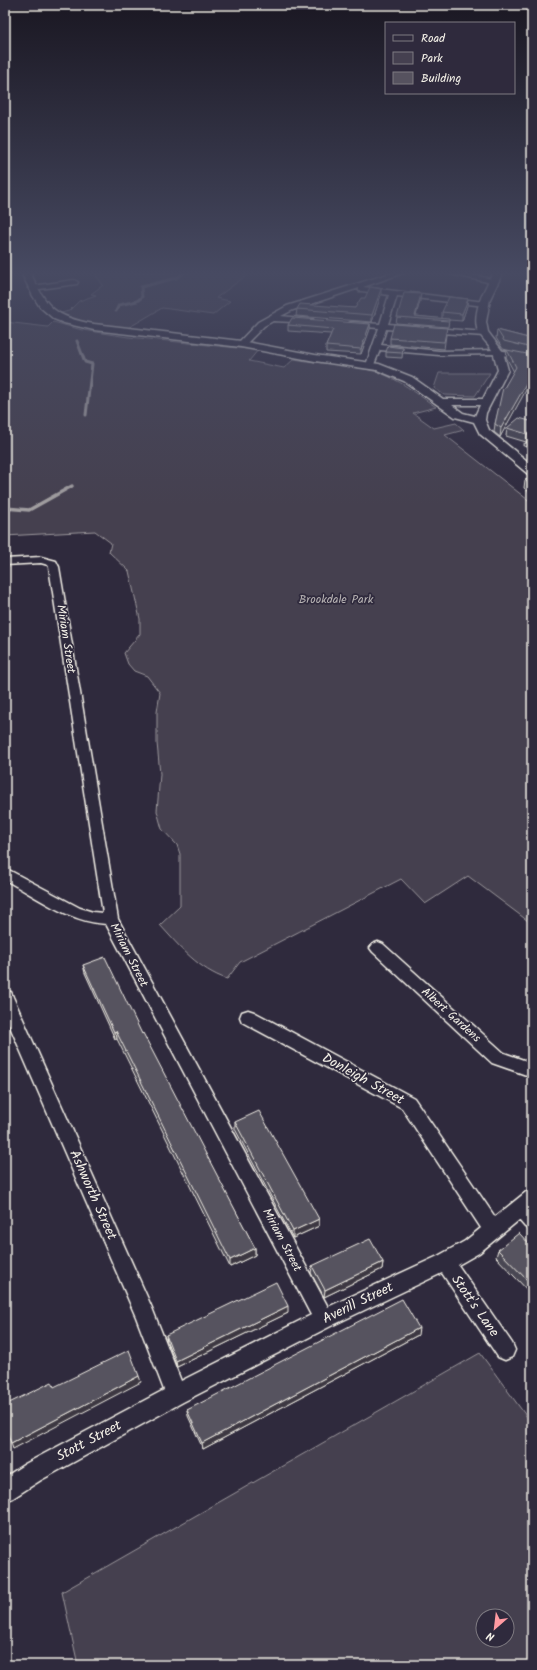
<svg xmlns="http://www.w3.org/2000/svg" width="537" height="1670" viewBox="0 0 537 1670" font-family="Kalam,sans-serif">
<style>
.green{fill:#454050;stroke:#9c989c;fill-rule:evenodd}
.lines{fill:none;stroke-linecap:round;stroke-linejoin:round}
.stream-far1{stroke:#a19ea0;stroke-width:3}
.stream{stroke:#a19ea0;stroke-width:3.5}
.minor-casing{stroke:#f4f1e8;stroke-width:3}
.tertiary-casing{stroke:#f4f1e8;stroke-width:3}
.minor{fill:#2f2a3d;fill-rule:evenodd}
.tertiary{fill:#2f2a3d;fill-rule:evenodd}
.wall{fill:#4a4752;stroke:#f4f1e8}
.shaded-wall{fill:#3c3942;stroke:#f4f1e8}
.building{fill:#56525f;stroke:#f4f1e8}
.labels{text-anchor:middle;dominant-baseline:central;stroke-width:3.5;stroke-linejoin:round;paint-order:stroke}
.park-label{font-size:12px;fill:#b7b3b3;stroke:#2f2a3d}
.street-label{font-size:12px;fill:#f4f1e8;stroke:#2f2a3d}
.near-street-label{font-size:14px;fill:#f4f1e8;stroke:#2f2a3d}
</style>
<rect width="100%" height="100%" fill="#2f2a3d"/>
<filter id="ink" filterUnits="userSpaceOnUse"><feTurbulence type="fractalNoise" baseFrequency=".025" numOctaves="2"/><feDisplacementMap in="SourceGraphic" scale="8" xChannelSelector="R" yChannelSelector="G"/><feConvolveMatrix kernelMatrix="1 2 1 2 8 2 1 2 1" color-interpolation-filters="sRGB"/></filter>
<g filter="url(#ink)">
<!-- green -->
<path class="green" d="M251,272L216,298L230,301L213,315L162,308L128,328L78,321L57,314L69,311L79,301L96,295L91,294L103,285L94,273Z
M5,322L48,327L53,322L82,330L128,337L258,350L249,361L284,368L294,359C321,364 350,364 377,372C399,379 417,394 436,407L413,413L434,428L456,423L464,430L445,435L532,503V924L468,876L425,904L401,879L240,962L227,979C199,970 179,946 160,925L180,906V854L177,845L162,829L157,811L160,774L157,743V712L160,693L147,676L134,671L128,664L124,653L140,634V619L129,571L109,552L111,543L95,531L5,536Z
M439,373H490L475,396L444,395L434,388Z
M480,1353L532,1424V1665H78L62,1592ZM483,1616H507V1640H483Z"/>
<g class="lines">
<!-- stream-far1 -->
<path class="stream-far1" d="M116,311L119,305L137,301L142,297L141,287L176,278L185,272
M77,341L85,362L92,364L86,415"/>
<!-- stream -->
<path class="stream" d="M5,508L29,510L72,486"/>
<!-- minor casing -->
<g class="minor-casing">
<path id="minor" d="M394,272H406L363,287L485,302L489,304L485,306L397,296L388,324L484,332L488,334L484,336L386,329L381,345L439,351L498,350L532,356V362L498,354L439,355L380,350L373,367H367L366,365L379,328L351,326L347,324L351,322L380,324L389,295L362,291H359V288L293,310L281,316L310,319H313V323L273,321L264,326L244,346H241L237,344L258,322L287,306Z
M441,272H458L492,279L496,281L492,283Z
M74,280L78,282L77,284L32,290L28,288L32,286Z
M529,442L532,443V449L524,445Z
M41,557L56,561L59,567L118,919L328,1307L438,1256L465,1241L481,1228L402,1108L242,1022L240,1017L242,1012L248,1010L254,1012L414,1098L495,1217L526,1192L532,1190V1230L525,1227L519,1220L479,1253L458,1265L512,1343L515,1350L512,1357L505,1360L498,1357L442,1273L331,1326L183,1402L41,1480L13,1498L5,1501V1477L25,1464L164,1390L136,1317L5,1015V991L11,992L13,997L152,1308L181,1381L311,1315L106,924C69,922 37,897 5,880V868L80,908L93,912L103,913L49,567L48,565L41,563L5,565V559Z
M378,942L383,944L504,1053L532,1063V1077L492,1063L373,952L370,948L373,944Z"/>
</g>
<!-- tertiary casing -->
<g class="tertiary-casing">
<path id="tertiary" d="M21,272H30C47,308 54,317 94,324L241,341L315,355L379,364L412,377L443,399H483L498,370C496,364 495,357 493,352C489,343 480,338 477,328C473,310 485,287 494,272H503L490,299L486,322L488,332L503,352L508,370L486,413L485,420L489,430L532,465V475L528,474L480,434L474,422L455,417L404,381L377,370L315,361L241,347L94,330L64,323L54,319L40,307L33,296ZM452,405H480L475,416L463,413Z"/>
</g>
<!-- minor -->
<use href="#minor" class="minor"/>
<!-- tertiary -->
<use href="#tertiary" class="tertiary"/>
</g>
<!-- wall -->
<path class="wall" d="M466,272H483L480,275Z
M381,295L372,322L296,316L297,309L355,308L365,298Z
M420,301L416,316L442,319V312L467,306L462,321L449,320L448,327L396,323L397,317Z
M370,324V329L361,354L326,352V346L331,334L288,331V325Z
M497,330L532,339V381H531L500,437L494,432L495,424L504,388L514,372L506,357L507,350L503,349L496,338Z
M446,335L444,349L390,344V338Z
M403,348L402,358L386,357V352Z
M532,419V442L529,441L526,442L506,436L507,428L530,421Z
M532,478V494L524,488L525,480Z
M83,965L142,1034L255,1248V1255L230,1267L117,1039H115L85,973Z
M235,1122L319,1219V1226L293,1238L235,1129Z
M532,1247V1295L496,1257L498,1250Z
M383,1262L382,1269L324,1297L311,1273L312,1266Z
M288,1313L177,1367L167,1342L166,1335Z
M418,1335L203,1449L188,1416L187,1410Z"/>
<!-- shaded-wall -->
<path class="shaded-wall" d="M381,289V295L372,322V315Z
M421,294L420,301L415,318H414Z
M468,299L467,306L462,321V314Z
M370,324V329L361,354V349Z
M532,374L531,381L500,437L501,428Z
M531,432L529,441L526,442L527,434Z
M116,1031L117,1039H115L114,1032Z
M319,1219V1226L293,1238V1231Z
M255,1248V1255L230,1267V1260Z
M383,1262L382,1269L324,1297L325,1290Z
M288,1306V1313L177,1367L176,1361Z
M419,1328L418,1335L203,1449L202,1443Z
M139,1376L141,1382L13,1449L11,1443Z"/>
<!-- building -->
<path class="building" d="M370,287L381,289L372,315L297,309L300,304L355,308L361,298H365Z
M404,293L421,294L415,316L449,319V321L397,317Z
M449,297L468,299L462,314L442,312Z
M292,318L370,324L361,349L326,346L333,329L288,325Z
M394,324L447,328L444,342L390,338Z
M497,330L532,339V348L504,341Z
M388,346L403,348L402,353L386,352Z
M507,350L532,355V374L501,428L495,424L502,392L503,388H504L516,367Z
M519,418L530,421L532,419V433L531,432L527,434L507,428Z
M532,478V486L525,480Z
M105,957L142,1034L143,1033L255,1248L230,1260L116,1031L114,1032L83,965Z
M259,1111L319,1219L293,1231L235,1122Z
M519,1233L532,1247V1285L498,1250Z
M370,1239L383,1262L325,1290L312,1266Z
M276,1282L288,1306L176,1361L166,1335Z
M402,1299L419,1328L202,1443L187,1410Z
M129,1350L139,1376L11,1443L5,1427V1405L52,1382L54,1387Z"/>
</g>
<!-- sky -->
<linearGradient id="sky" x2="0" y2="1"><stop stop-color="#1a1722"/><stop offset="0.54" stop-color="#474a62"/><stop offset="1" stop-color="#474a62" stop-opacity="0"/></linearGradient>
<rect width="537" height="506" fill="url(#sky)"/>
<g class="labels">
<!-- park labels -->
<g class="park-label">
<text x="336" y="599">Brookdale Park</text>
</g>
<!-- street labels -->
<g class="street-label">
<text transform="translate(66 639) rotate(81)">Miriam Street</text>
<text transform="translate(129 955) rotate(63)">Miriam Street</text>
<text transform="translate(451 1015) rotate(42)">Albert Gardens</text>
<text transform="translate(282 1240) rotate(62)">Miriam Street</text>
</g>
<!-- near-street labels -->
<g class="near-street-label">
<text transform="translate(363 1079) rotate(29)">Donleigh Street</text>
<text transform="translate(93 1195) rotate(66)">Ashworth Street</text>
<text transform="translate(358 1303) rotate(-26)">Averill Street</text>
<text transform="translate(475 1306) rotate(55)">Stott's Lane</text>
<text transform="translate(89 1441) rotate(-28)">Stott Street</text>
</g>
</g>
<!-- margin -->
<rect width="537" height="1670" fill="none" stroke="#2f2a3d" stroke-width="20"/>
<rect x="10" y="10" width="517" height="1650" fill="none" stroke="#f4f1e8" stroke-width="1.5" filter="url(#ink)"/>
<!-- legend -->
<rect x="385" y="22" width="130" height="72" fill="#2f2a3d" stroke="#7e7a81"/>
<rect x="393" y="35" width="20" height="6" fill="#2f2a3d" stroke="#7e7a81"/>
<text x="421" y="42" font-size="12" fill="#f4f1e8">Road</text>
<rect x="393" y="52" width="20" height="12" fill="#454050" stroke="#7e7a81"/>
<text x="421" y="62" font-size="12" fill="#f4f1e8">Park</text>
<rect x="393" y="72" width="20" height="12" fill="#56525f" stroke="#7e7a81"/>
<text x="421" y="82" font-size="12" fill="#f4f1e8">Building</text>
<!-- north arrow -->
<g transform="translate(495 1628) rotate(208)"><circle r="19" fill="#2f2a3d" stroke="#7e7a81"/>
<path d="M0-3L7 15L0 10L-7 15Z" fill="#ff9aa2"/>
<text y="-6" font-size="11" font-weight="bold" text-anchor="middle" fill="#f4f1e8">N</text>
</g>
</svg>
